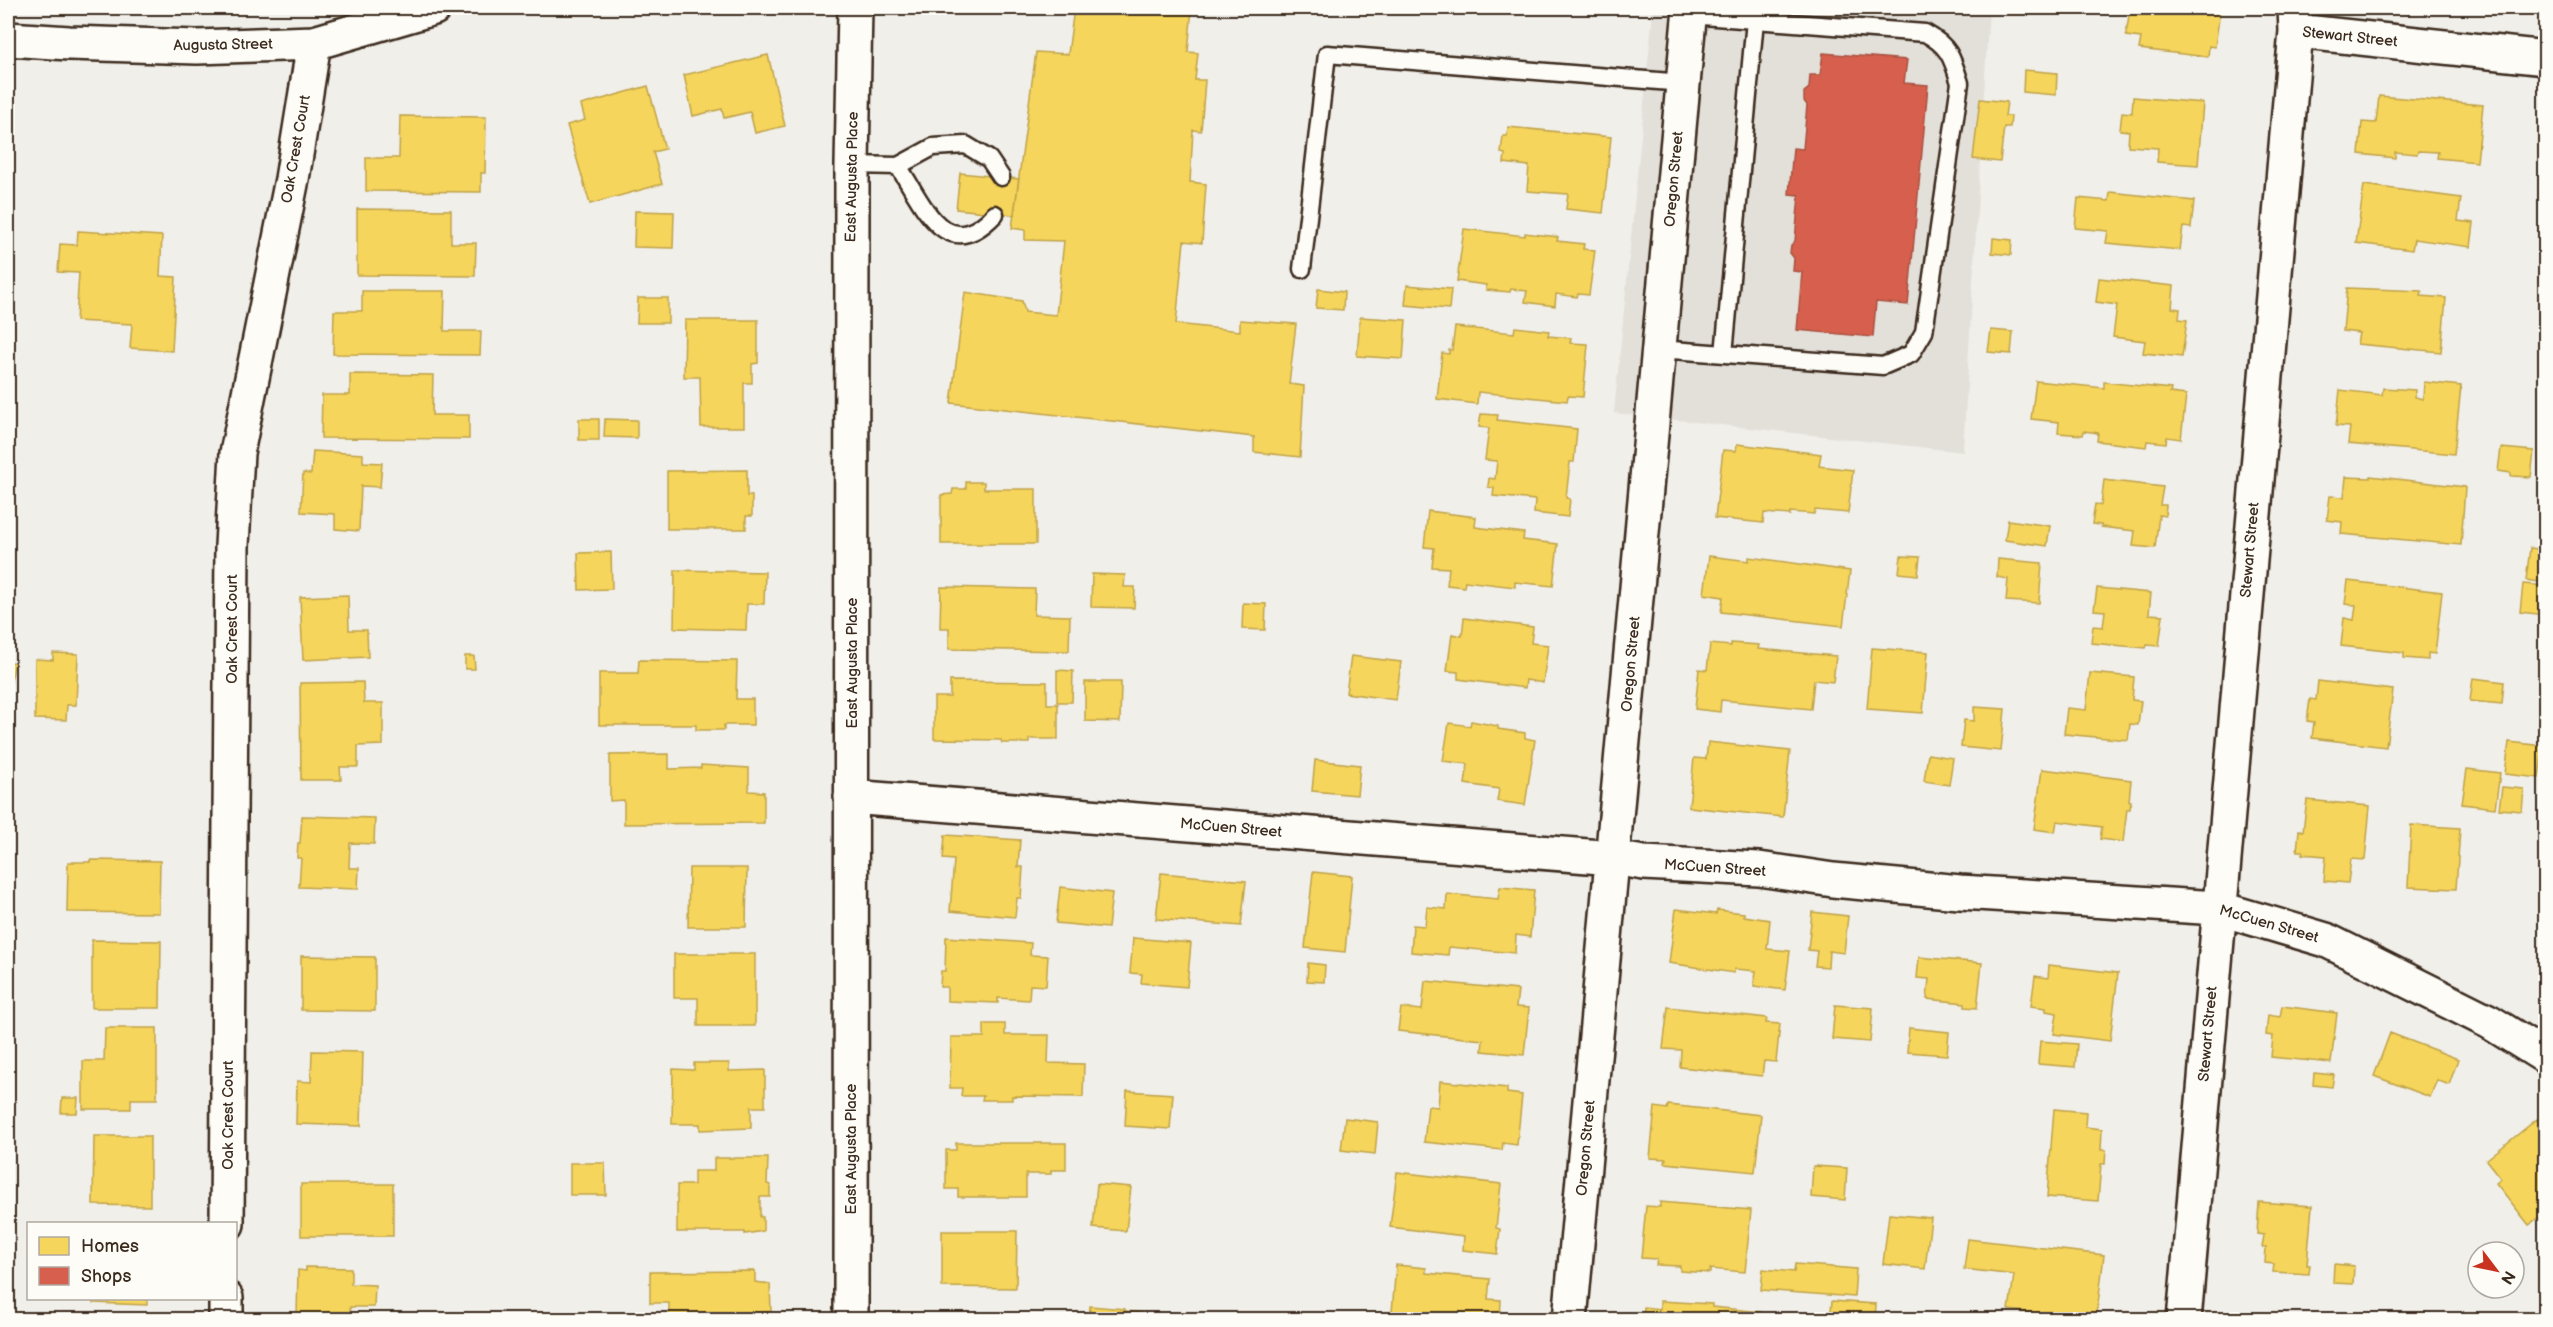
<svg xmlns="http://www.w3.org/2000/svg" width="2553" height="1327" viewBox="0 0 2553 1327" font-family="'Balsamiq Sans',sans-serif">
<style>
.built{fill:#e3e0da}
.homes{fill:#f6d55c;stroke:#bea249;stroke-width:1.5}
.shops{fill:#d6604d;stroke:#a8503f;stroke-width:1.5}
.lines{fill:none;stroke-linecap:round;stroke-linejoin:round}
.service-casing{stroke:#3b2a1e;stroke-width:21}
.minor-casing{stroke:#3b2a1e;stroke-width:38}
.primary-casing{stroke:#3b2a1e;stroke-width:38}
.service{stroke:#fdfcf7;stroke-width:16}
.minor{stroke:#fdfcf7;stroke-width:33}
.primary{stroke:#fdfcf7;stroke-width:33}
.labels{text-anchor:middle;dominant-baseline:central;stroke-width:6;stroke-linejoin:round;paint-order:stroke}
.street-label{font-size:15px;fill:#3b2a1e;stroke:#fdfcf7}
</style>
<rect width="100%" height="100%" fill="#f1efea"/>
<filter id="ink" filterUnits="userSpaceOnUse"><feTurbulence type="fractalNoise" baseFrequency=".0167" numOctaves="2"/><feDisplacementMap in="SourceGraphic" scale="12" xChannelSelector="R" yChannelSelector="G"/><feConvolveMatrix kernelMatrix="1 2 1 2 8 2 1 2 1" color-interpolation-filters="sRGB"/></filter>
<g filter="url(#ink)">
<!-- built -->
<path class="built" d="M1622,8H1989L1963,452L1614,413L1653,11Z"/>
<!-- homes -->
<path class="homes" d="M1074,8H1192L1188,52L1198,53L1195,80H1205L1201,131L1193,130L1190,182L1206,184L1202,243L1184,241L1176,324L1240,331V320L1296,324L1289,384L1304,386L1300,457L1254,452V437L951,403L965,292L1022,301L1025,312L1056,315L1064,241L1025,240V230L1012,228L1036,52L1068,54Z
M2130,8H2208V9L2220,11L2215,47L2209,46L2208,57L2139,49L2141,38L2126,36Z
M768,55L785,126L755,133L750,112L724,118L722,109L693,116L684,75Z
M2024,70L2057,73L2056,95L2023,92Z
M648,86L665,149L653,152L662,184L590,204L567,125L585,120L581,105Z
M2379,96L2483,105L2477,162L2437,158L2438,152L2418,151L2417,154L2395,152V158L2359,154L2362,122L2376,123Z
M2133,97L2203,103L2198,165L2157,162L2158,148L2128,146L2129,131L2120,130L2122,112L2132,113Z
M1980,99L2007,102L2005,116H2011L2010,127H2004L2000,162L1973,159Z
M400,116L486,117L485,173H481V192L366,191V158H399Z
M1508,127L1611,137L1603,213L1566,209L1568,194L1527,191L1529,166L1504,163L1505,154L1501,153L1503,136H1507Z
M960,173L1019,179L1014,215L956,209Z
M2364,185L2461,198L2458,221L2474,223L2471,247L2414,239L2412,250L2356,243Z
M2110,192L2194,201L2191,228L2183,227L2180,250L2106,243L2108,231L2075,228L2078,198L2109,201Z
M357,209L451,210V243H476L475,276L357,275Z
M635,211L674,212L673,248L634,247Z
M1464,229L1525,236V233L1558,237L1557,241L1584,244L1583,249L1595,250L1589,295L1578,294L1577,297L1556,294L1555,306L1525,302L1527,291L1511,289L1510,292L1486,290V285L1457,281Z
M78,231L162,236L160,276L176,277L172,351L130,348L132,324L76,321L79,273L58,272L60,244L77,245Z
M1993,238L2012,240L2011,255L1992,253Z
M2099,278L2174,286L2172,308L2180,309L2179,319L2187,320L2182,357L2143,353L2145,341L2113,337L2117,305L2096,302Z
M1407,285L1451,289L1449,309L1405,305Z
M2347,288L2422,291L2421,296L2446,298L2441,352L2357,344L2359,333L2343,331Z
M1318,289L1344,292L1343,310L1316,308Z
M362,291H445L444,331H481L480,355L333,354L334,311H362Z
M638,298H668V323H637Z
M1360,317L1406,320L1403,359L1357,356Z
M685,320H758V363L752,364V383H744V427H701L700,377H684Z
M1455,327L1514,333L1515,327L1549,331L1548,336L1571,338L1570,343L1588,344L1583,397L1568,396L1567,401L1478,392L1477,404L1437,399L1442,353L1449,354V350H1452Z
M1991,330L2013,332L2011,354L1988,352Z
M350,374L433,375L432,415H469V439L321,438L322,395H350Z
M2036,381L2104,388V382L2171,389L2170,393L2186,395L2181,439L2167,437L2166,443L2147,441L2146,447L2097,441L2098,433L2084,431L2083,435L2058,433L2059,422L2031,419Z
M2424,382L2461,386L2454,454L2348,444L2350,427L2336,426L2340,390L2382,395L2383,388L2415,390V397L2423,399Z
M1481,414L1498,415L1497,420L1577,429L1574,462H1570L1566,498L1570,499L1568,517L1534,513L1535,500L1493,496L1494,488L1488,487L1489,478L1495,479L1497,461L1485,460L1489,428L1479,427Z
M579,419H599V440H579Z
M605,419L637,420V438L604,437Z
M1737,444L1821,454L1819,466L1853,470L1848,513L1815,510L1814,514L1790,512V515L1764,513L1763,523L1715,518L1723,450L1736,451Z
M2501,448L2534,451L2531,477L2511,476V473L2498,471Z
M313,451L363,454V462L382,463L380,487L361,486L359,531L335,529V514L301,512L303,473L311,474Z
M747,470V496H752V516H746V529H667V471Z
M2370,476L2465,487L2461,545L2341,534L2342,522L2327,520L2330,496L2344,497L2346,477L2370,478Z
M2104,480L2163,487L2160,505H2166L2165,516L2159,515L2155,548L2133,546L2135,531L2101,527V525L2092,524L2095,504L2101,505Z
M966,482H984V489H1036V544H941V495L952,494L953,489H966Z
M1428,511L1476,517L1475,527L1524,533L1523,540L1558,544L1553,586L1515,582V587L1465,581L1464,587L1447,585L1449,568L1432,567L1434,548L1424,547Z
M2008,520L2050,526L2047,546L2005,540Z
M2530,548L2546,550V583L2526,580Z
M611,552L612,589L579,590L578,553Z
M1709,556L1749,561V557L1850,571L1843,626L1721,612L1723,597L1704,594Z
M1901,556L1920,557L1918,575L1899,573Z
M1998,559L2042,563L2039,603L2006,601L2008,579L1997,577Z
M675,570L765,572L764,604H747L746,630L674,628Z
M1092,574L1125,575L1124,587H1135L1134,608L1091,607Z
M2348,581L2442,592L2435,654L2428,653V660L2404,658V653L2341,646L2344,618L2354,620L2356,605L2345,604Z
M2523,584L2546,586L2545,615L2520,612Z
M941,587L1035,589L1034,615L1070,616L1069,651L949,649V628H940Z
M2097,588L2151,593L2149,614L2163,615L2159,646L2147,645L2146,648L2091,643L2093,626L2103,627L2105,611L2094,610Z
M348,595L349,630H367L368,657L303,660L300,597Z
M1243,603L1266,604L1265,630L1242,629Z
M1464,618L1533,627L1531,643L1548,645L1543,683L1526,680L1525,688L1458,679V672L1447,671L1452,634L1462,636Z
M1731,643L1759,645L1758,649L1836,656L1833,682L1814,680L1811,709L1721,700L1720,712L1695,709L1699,669L1707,670L1710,644L1731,646Z
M1872,648L1928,652L1923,713L1867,709Z
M53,653L78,654L76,705H67L66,720L35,719V659L53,660Z
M465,656H474L475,669H465Z
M1351,656L1401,662L1396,700L1346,693Z
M639,660L737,661L736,699H753V725H724V730H696V725H599V673H638Z
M8,661L15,663L8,694Z
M1057,670L1073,671L1072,702H1057Z
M2090,673L2134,677L2132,700L2141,701L2138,725L2130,724L2128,740L2064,734L2067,708L2086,710Z
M2473,678L2504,682L2502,704L2470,701Z
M950,681L1047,682V704H1058V739H1029V743H1002L1001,740L934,739V697H950Z
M2318,681L2393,690L2386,747L2312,738L2314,722L2307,721L2310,699L2316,700Z
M363,682L364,703H383V745L358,746V767H340L341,780H301L300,683Z
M1085,682H1121L1120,722L1085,721Z
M1974,707L2005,709L2001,751L1961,747L1964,720L1974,721Z
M1471,721L1498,726V729L1525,733V738L1535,740L1525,805L1497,801L1499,789L1465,784L1468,764L1443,761L1449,723L1470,726Z
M1708,742L1790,751L1783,817L1689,807L1694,758L1706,759Z
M2509,742L2543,746L2539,778L2505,774Z
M669,754V769L701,768V765L749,768V791L764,792V823L624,824V800L610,801V755Z
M1928,754L1953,758L1949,785L1924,781Z
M1315,760L1360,765L1357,795L1312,791Z
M2042,769L2131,780L2129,801H2131L2130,809H2127L2123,842L2100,839L2102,827L2057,821L2055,832L2034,829Z
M2467,769L2500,773L2495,808L2462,804Z
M2502,787L2524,789L2522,811L2499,809Z
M2307,800L2370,806L2365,860L2351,859L2348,883L2324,881L2326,856L2302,854L2303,851H2297L2299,830L2303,831Z
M302,816L375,818L374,844L350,843L349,868H359L358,889L299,887L301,858H297L298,843H300Z
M2411,825L2460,828L2456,889L2408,887Z
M945,835L1020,840L1018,867H1023L1021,898H1017L1015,917L950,911L954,860L943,859Z
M90,860L160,861L159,913L67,912L68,862H90Z
M689,868H747L746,927H688Z
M1313,872L1352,876L1345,952L1305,948Z
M1161,873L1246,881L1241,926L1156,919Z
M1060,887L1112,893L1108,928L1056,923Z
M1500,887L1534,890L1530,937L1516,935L1515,953L1449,947L1448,955L1411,952L1413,925L1425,926L1427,907L1446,909L1447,894L1498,899Z
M1676,909L1716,914L1717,910L1744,913V916L1770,920L1767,949L1790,951L1785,990L1754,986L1756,971L1735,969L1734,973L1669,963Z
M1812,912L1848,916L1844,953L1829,951L1828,967L1815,966L1817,951L1808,950Z
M946,937L1031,943L1030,955L1048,956L1046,986L1030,985L1029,1000L998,998V1003L947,1001V987H940L941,971H945Z
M1133,938L1191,943L1187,987L1141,983L1142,974L1130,973Z
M92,940L161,941L160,1008H92Z
M674,954H755V1026H698V998H674Z
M301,956L375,957V1011L301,1010Z
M1919,957L1982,963L1977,1008L1965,1007V1003L1927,999L1929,979L1917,978Z
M1308,963L1325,965L1324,982L1307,981Z
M2049,965L2118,973L2110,1041L2054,1034L2057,1013L2046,1011V1008L2031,1006L2035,976L2048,978Z
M1425,981L1518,990L1516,1007L1529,1008L1524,1055L1482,1051L1483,1040L1398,1031L1401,1008L1422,1010Z
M1835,1005L1873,1008L1870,1042L1832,1039Z
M2282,1006L2337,1013L2331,1063L2271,1057L2273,1036L2266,1035L2268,1015L2280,1017Z
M1668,1007L1767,1018L1766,1023L1780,1024L1776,1062L1764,1061L1762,1076L1680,1067L1681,1050L1663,1049Z
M984,1024H1005V1035H1049L1048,1063L1084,1064L1083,1097L1012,1096V1100H982L983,1096H961L962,1088H950L951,1037H984Z
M105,1028H157V1099H131V1109H83V1061H104Z
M1909,1028L1949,1032L1947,1055L1907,1052Z
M2390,1033L2458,1059L2449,1085L2437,1080L2430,1097L2374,1076Z
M2040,1041L2077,1044L2075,1067L2038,1064Z
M312,1051L363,1052L361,1126L296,1124L297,1081L311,1082Z
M694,1063H729V1071L765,1070V1107H751V1128L700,1130V1124H672L673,1069L694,1070Z
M2314,1073L2334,1075L2332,1087L2313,1085Z
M1440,1081L1507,1088V1093L1522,1095L1517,1145L1503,1143L1502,1150L1424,1142L1428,1106L1438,1107Z
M1127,1091L1173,1094L1170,1129L1125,1126Z
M62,1098H78L77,1113H61Z
M1668,1105L1761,1115L1755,1172L1665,1163L1666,1159L1650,1158L1655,1107L1667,1109Z
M2054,1109L2086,1112L2085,1127L2102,1129L2101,1150H2106L2105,1164H2101L2098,1201L2047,1197Z
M1345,1118L1378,1122L1375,1154L1341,1150Z
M2537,1119L2546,1131V1214L2529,1225L2496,1183L2501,1179L2486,1160Z
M94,1136H150V1206L93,1205Z
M956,1143H1066V1170H1051V1174H1026V1197H958V1189H946V1150H956Z
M714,1158H768L767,1184L770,1185V1197H760V1217H763V1231L745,1234V1232H677V1185H694V1171H714Z
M570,1163H605L606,1195H570Z
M1813,1166L1847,1168L1845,1200L1811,1197Z
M1397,1172L1501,1184L1496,1228L1500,1229L1497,1254L1463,1250L1464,1236L1390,1227Z
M301,1184H393V1236H301Z
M1097,1184L1131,1187L1126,1231L1093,1228Z
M1660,1202L1751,1210L1745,1272L1710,1269V1273L1680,1271V1266L1656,1265L1657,1259L1641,1258L1646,1206L1660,1207Z
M2259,1202L2312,1206L2307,1265H2310L2309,1274L2273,1272L2274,1264L2265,1263L2266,1247H2262L2264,1235L2257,1234Z
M1889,1214L1931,1218L1925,1269L1883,1264Z
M942,1231H1017L1016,1288L942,1287Z
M1968,1239L2104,1255L2096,1320L2009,1310L2014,1275L1964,1269Z
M1795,1264L1856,1269L1854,1297L1761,1290L1763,1269L1794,1272Z
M2334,1264L2354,1266L2353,1284L2333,1283Z
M1396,1265L1426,1268V1273L1490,1279L1488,1299L1501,1300L1500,1320H1406V1313L1392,1312Z
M306,1267L351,1268V1284L375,1285L374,1307H350V1320L297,1317L298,1270L306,1271Z
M755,1271V1282L770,1284L771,1312L759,1313V1320H669V1303H650V1272Z
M93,1298H147V1305L93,1303Z
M1660,1301L1712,1304V1307L1761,1312L1760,1320H1643L1644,1307L1660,1309Z
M1832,1301L1876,1304L1875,1320H1830Z
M1090,1306L1125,1309V1311L1141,1313V1320H1089Z"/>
<!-- shops -->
<path class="shops" d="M1823,53L1907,60L1904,83L1928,85L1908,305L1876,302L1873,337L1797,330L1802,272L1793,271L1794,258L1790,253L1791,245L1795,241L1799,195L1789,194L1793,148L1803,149L1807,105L1804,101V92L1809,88L1810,75H1820Z"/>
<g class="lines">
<!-- service casing -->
<g class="service-casing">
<path id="service" d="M852,165L898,166L933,147L966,145L989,159L1001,177
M898,166C923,203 945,267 995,214
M1302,269L1327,54L1683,83
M1659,349L1883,366L1911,354L1924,332L1960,83C1952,57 1949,46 1925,33L1689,15
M1724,354L1755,20"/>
</g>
<!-- minor casing -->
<g class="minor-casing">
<path id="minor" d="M2296,31L2546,58
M851,797L1613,858L1644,863L1759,869L1833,880L1960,892L2218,908L2326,940L2490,1022L2546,1057
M227,1224L232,546L237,453L292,179L314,43
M226,1320V1298
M851,1320L852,165L855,8
M1570,1320L1690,8
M2184,1320L2296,31L2295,8"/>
</g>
<!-- primary casing -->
<g class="primary-casing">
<path id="primary" d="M8,39L69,43L197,47L314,43L434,8"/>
</g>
<!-- service -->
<use href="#service" class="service"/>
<!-- minor -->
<use href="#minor" class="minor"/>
<!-- primary -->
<use href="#primary" class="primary"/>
</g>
</g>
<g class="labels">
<!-- street labels -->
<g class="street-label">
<text transform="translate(2350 37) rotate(6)">Stewart Street</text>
<text transform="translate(223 45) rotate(-1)">Augusta Street</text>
<text transform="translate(296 149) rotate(-80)">Oak Crest Court</text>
<text transform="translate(852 177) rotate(-89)">East Augusta Place</text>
<text transform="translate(1674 179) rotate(-85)">Oregon Street</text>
<text transform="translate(2250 550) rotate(-85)">Stewart Street</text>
<text transform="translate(232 629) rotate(-90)">Oak Crest Court</text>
<text transform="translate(852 663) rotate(-90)">East Augusta Place</text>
<text transform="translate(1631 664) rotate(-85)">Oregon Street</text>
<text transform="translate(1231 828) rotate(5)">McCuen Street</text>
<text transform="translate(1715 868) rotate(4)">McCuen Street</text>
<text transform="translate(2269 924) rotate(16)">McCuen Street</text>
<text transform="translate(2208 1034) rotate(-85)">Stewart Street</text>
<text transform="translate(228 1115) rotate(-90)">Oak Crest Court</text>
<text transform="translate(1586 1148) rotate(-85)">Oregon Street</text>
<text transform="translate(851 1149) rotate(-90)">East Augusta Place</text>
</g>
</g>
<!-- margin -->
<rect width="2553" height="1327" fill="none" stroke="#fdfcf7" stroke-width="30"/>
<rect x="15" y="15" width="2523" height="1297" fill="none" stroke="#3b2a1e" stroke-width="2" filter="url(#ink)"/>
<!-- legend -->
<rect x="27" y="1222" width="210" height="78" fill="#fdfcf7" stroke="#afa8a0" stroke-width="1.5"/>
<rect x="39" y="1237" width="30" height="18" fill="#f6d55c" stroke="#afa8a0" stroke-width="1.5"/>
<text x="81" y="1252" font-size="18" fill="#3b2a1e">Homes</text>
<rect x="39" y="1267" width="30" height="18" fill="#d6604d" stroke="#afa8a0" stroke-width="1.5"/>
<text x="81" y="1282" font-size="18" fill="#3b2a1e">Shops</text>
<!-- north arrow -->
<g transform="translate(2496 1270) rotate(122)"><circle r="28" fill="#fdfcf7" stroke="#afa8a0" stroke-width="1.5"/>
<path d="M0-4.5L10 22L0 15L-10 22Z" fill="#c8321e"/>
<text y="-9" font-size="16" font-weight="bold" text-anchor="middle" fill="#3b2a1e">N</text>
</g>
</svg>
